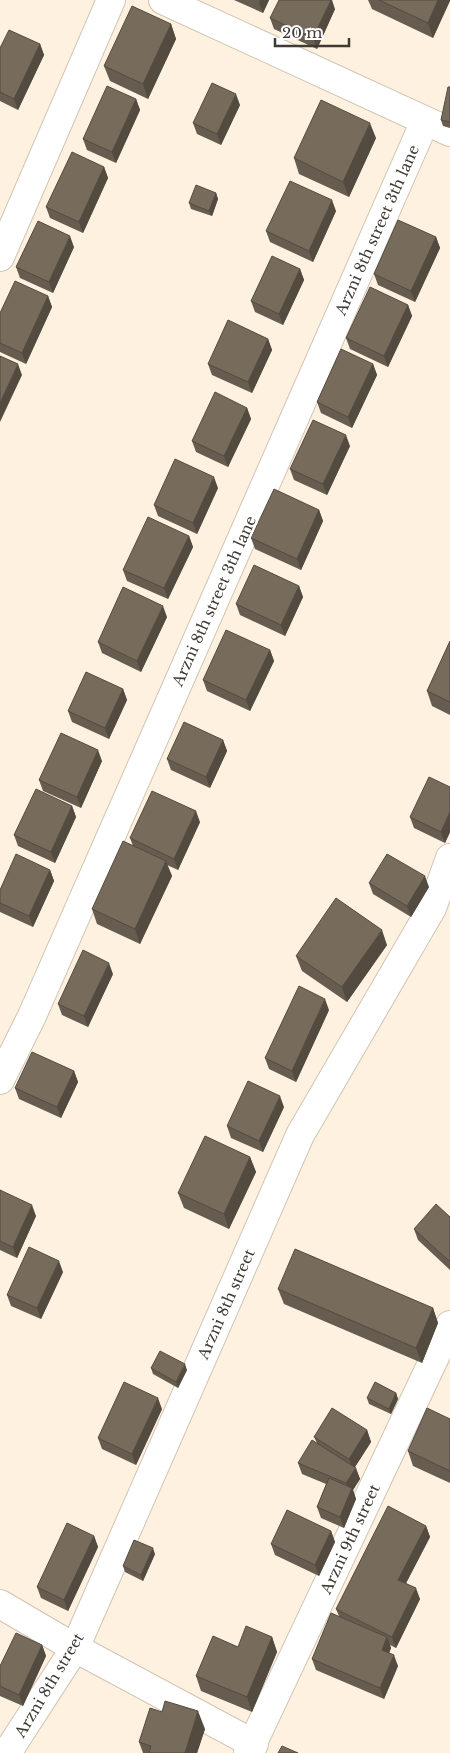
<svg xmlns="http://www.w3.org/2000/svg" width="450" height="1753" viewBox="0 0 450 1753" font-family="'Libre Baskerville',serif">
<style>
.lines{fill:none;stroke-linecap:round;stroke-linejoin:round}
.minor-casing{stroke:#d1c4b3;stroke-width:30}
.minor{stroke:#fff;stroke-width:28}
.wall{fill:#665c4f}
.shaded-wall{fill:#534b40}
.building{fill:#776b5c;stroke:#534b40}
.labels{text-anchor:middle;dominant-baseline:central;stroke-width:5;stroke-linejoin:round;paint-order:stroke}
.street-label{font-size:15px;fill:#3f3a33;stroke:#fff}
</style>
<rect width="100%" height="100%" fill="#fef1e0"/>
<g class="lines">
<!-- minor casing -->
<g class="minor-casing">
<path id="minor" d="M163,0L450,132
M0,257L111,0
M0,1080L32,1016L425,121
M0,1604L75,1648L254,1744
M7,1753L75,1648L300,1135L432,908L450,858
M248,1753L450,1325"/>
</g>
<!-- minor -->
<use href="#minor" class="minor"/>
</g>
<!-- wall -->
<path class="wall" d="M234,0H269L263,13Z
M368,0H450L433,38L372,9Z
M335,9L317,49L274,29L270,18Z
M171,24L176,39L148,99L110,81L104,66Z
M40,44L44,55L18,110L0,101V48Z
M450,87V128L443,126L441,120Z
M136,99L140,110L116,163L87,150L83,139Z
M240,105L221,145L197,134L193,123Z
M376,138L349,197L299,174L294,158Z
M104,167L108,178L83,233L50,218L46,207Z
M216,193L218,199L212,216L191,209L189,203Z
M336,211L313,262L270,242L266,231Z
M436,237L440,248L415,302L378,285L374,274Z
M74,247L53,293L20,278L16,267Z
M300,269L304,280L283,325L255,312L251,301Z
M48,296L52,307L26,364L0,352V313Z
M408,305L412,316L388,367L350,349L346,338Z
M268,339L272,350L252,393L212,375L208,364Z
M373,364L377,375L352,428L321,413L317,402Z
M247,408L251,419L228,467L196,452L192,441Z
M350,446L327,495L294,480L290,469Z
M218,488L197,534L158,516L154,505Z
M319,510L323,521L301,570L255,549L251,538Z
M189,536L193,547L168,599L127,581L123,570Z
M299,586L303,597L285,636L240,615L236,604Z
M167,617L141,672L102,653L98,642Z
M450,641V715L432,706L427,691Z
M270,650L274,661L250,711L207,691L203,680Z
M123,689L127,700L109,739L72,722L68,711Z
M223,740L227,751L210,788L171,770L167,759Z
M102,761L81,808L43,791L39,780Z
M450,787V832L445,843L414,828L410,817Z
M72,806L76,817L55,863L18,846L14,835Z
M200,822L178,870L167,865L172,876L140,944L97,924L92,909L133,846L130,838Z
M50,870L54,881L33,927L0,912V903Z
M369,883L429,887L411,917L373,894Z
M387,945L347,1002L302,971L296,956Z
M113,974L88,1027L62,1015L58,1004Z
M329,1010L296,1082L269,1069L265,1058Z
M74,1071L78,1082L61,1118L19,1099L15,1088Z
M284,1107L263,1152L231,1138L227,1126Z
M250,1157L256,1172L229,1229L184,1208L178,1193Z
M0,1190L36,1216L17,1258L0,1250Z
M450,1217V1270L418,1240L414,1229Z
M63,1272L41,1319L11,1306L7,1295Z
M278,1289L433,1308L438,1323L422,1363L284,1304Z
M151,1368L187,1370L178,1388L153,1374Z
M396,1393L398,1399L391,1414L369,1404L367,1398Z
M162,1409L136,1465L102,1449L98,1438Z
M450,1419V1483L413,1466L408,1451Z
M367,1430L371,1442L355,1467L360,1479L353,1490L356,1499L344,1528L321,1518L317,1507L326,1484L302,1474L298,1463L317,1443L314,1437Z
M426,1526L430,1537L406,1583L420,1599L396,1648L390,1645L391,1648L389,1653L398,1666L384,1699L316,1670L312,1659L339,1616L336,1609Z
M331,1531L335,1542L319,1576L275,1555L271,1544Z
M94,1536L98,1547L68,1611L41,1598L37,1587Z
M155,1554L143,1581L125,1572L123,1566Z
M272,1637L277,1652L252,1712L201,1691L196,1676L238,1647Z
M42,1645L46,1656L23,1706L0,1696V1666Z
M205,1729L197,1753H143L139,1742Z"/>
<!-- shaded-wall -->
<path class="shaded-wall" d="M260,0H269L263,13L259,2Z
M331,0H332L335,9L317,49L313,38Z
M438,0H450V1L433,38L428,23Z
M171,24L176,39L148,99L143,84Z
M40,44L44,55L18,110L14,99Z
M236,94L240,105L221,145L217,134Z
M136,99L140,110L116,163L112,152Z
M370,123L376,138L349,197L343,182Z
M104,167L108,178L83,233L79,222Z
M216,193L218,199L212,216L209,211Z
M332,200L336,211L313,262L309,251Z
M70,236L74,247L53,293L49,282Z
M436,237L440,248L415,302L411,291Z
M300,269L304,280L283,325L279,314Z
M48,296L52,307L26,364L22,353Z
M408,305L412,316L388,367L384,356Z
M268,339L272,350L252,393L248,382Z
M18,364L22,375L0,422V403Z
M373,364L377,375L352,428L348,417Z
M247,408L251,419L228,467L224,456Z
M346,435L350,446L327,495L323,484Z
M214,477L218,488L197,534L193,523Z
M319,510L323,521L301,570L297,559Z
M189,536L193,547L168,599L164,588Z
M299,586L303,597L285,636L281,625Z
M163,606L167,617L141,672L137,661Z
M270,650L274,661L250,711L246,700Z
M123,689L127,700L109,739L105,728Z
M223,740L227,751L210,788L206,777Z
M98,750L102,761L81,808L77,797Z
M72,806L76,817L55,863L51,852Z
M196,811L200,822L178,870L174,859Z
M450,812V832L445,843L441,832Z
M166,861L172,876L140,944L135,929Z
M50,870L54,881L33,927L29,916Z
M425,876L429,887L411,917L407,906Z
M382,930L387,945L347,1002L342,987Z
M109,963L113,974L88,1027L84,1016Z
M325,999L329,1010L296,1082L292,1071Z
M74,1071L78,1082L61,1118L57,1107Z
M280,1096L284,1107L263,1152L259,1141Z
M250,1157L256,1172L229,1229L224,1214Z
M32,1205L36,1216L17,1258L13,1247Z
M59,1261L63,1272L41,1319L37,1308Z
M433,1308L438,1323L422,1363L416,1348Z
M185,1364L187,1370L178,1388L176,1382Z
M396,1393L398,1399L391,1414L389,1409Z
M158,1398L162,1409L136,1465L132,1454Z
M367,1430L371,1442L353,1470L349,1459Z
M356,1468L360,1479L353,1490L356,1499L344,1528L340,1517L350,1493L346,1483Z
M426,1526L430,1537L402,1591L398,1580Z
M331,1531L335,1542L319,1576L315,1565Z
M94,1536L98,1547L68,1611L64,1600Z
M153,1548L155,1554L143,1581L141,1575Z
M416,1588L420,1599L396,1648L392,1637Z
M272,1637L277,1652L252,1712L247,1697Z
M387,1637L391,1648L386,1661L382,1650Z
M42,1645L46,1656L23,1706L19,1695Z
M394,1655L398,1666L384,1699L380,1688Z
M198,1711L205,1729L197,1753H185Z"/>
<!-- building -->
<path class="building" d="M279,0H331L313,38L270,18Z
M379,0H438L428,23Z
M132,6L171,24L143,84L104,66Z
M9,30L40,44L14,99L0,92V48Z
M212,83L236,94L217,134L193,123Z
M107,86L136,99L112,152L83,139Z
M448,87H450V122L441,120Z
M321,100L370,123L343,182L294,158Z
M72,152L104,167L79,222L46,207Z
M290,181L332,200L309,251L266,231Z
M196,185L216,193L209,211L189,203Z
M398,220L436,237L411,291L374,274Z
M38,221L70,236L49,282L16,267Z
M272,256L300,269L279,314L251,301Z
M15,281L48,296L22,353L0,343V313Z
M370,287L408,305L384,356L346,338Z
M228,320L268,339L248,382L208,364Z
M341,349L373,364L348,417L317,402Z
M0,356L18,364L0,403Z
M215,392L247,408L224,456L192,441Z
M313,420L346,435L323,484L290,469Z
M175,459L214,477L193,523L154,505Z
M274,489L319,510L297,559L251,538Z
M148,517L189,536L164,588L123,570Z
M254,565L299,586L281,625L236,604Z
M123,587L163,606L137,661L98,642Z
M226,630L270,650L246,700L203,680Z
M450,641V702L427,691Z
M86,672L123,689L105,728L68,711Z
M184,722L223,740L206,777L167,759Z
M61,733L98,750L77,797L39,780Z
M429,777L450,787V812L441,832L410,817Z
M36,789L72,806L51,852L14,835Z
M152,791L196,811L174,859L130,838Z
M123,841L166,861L135,929L92,909Z
M16,854L50,870L29,916L0,903V890Z
M387,854L425,876L407,906L369,883Z
M336,898L382,930L342,987L296,956Z
M83,950L109,963L84,1016L58,1004Z
M299,986L325,999L292,1071L265,1058Z
M32,1052L74,1071L57,1107L15,1088Z
M248,1081L280,1096L259,1141L227,1126Z
M205,1136L250,1157L224,1214L178,1193Z
M0,1190L32,1205L13,1247L0,1241Z
M436,1204L450,1217V1260L449,1261L414,1229Z
M29,1247L59,1261L37,1308L7,1295Z
M295,1249L433,1308L416,1348L278,1289Z
M160,1351L185,1364L176,1382L151,1368Z
M124,1382L158,1398L132,1454L98,1438Z
M375,1382L396,1393L389,1409L367,1398Z
M332,1408L367,1430L349,1459L314,1437Z
M427,1408L450,1419V1471L408,1451Z
M312,1440L356,1468L346,1483L298,1463Z
M329,1478L352,1488L340,1517L317,1507Z
M388,1506L426,1526L398,1580L416,1588L392,1637L336,1609Z
M287,1510L331,1531L315,1565L271,1544Z
M67,1523L94,1536L64,1600L37,1587Z
M134,1540L153,1548L141,1575L123,1566Z
M331,1613L387,1637L382,1650L394,1655L380,1688L312,1659Z
M246,1626L272,1637L247,1697L196,1676L213,1636L238,1647Z
M16,1633L42,1645L19,1695L0,1686V1666Z
M165,1701L198,1711L185,1753H149L151,1746L139,1742L150,1708L162,1712Z
M282,1746L298,1753H278Z"/>
<g class="labels">
<!-- street labels -->
<g class="street-label">
<text transform="translate(377 230) rotate(-66)">Arzni 8th street 3th lane</text>
<text transform="translate(214 601) rotate(-66)">Arzni 8th street 3th lane</text>
<text transform="translate(226 1304) rotate(-66)">Arzni 8th street</text>
<text transform="translate(350 1539) rotate(-65)">Arzni 9th street</text>
<text transform="translate(49 1685) rotate(-59)">Arzni 8th street</text>
</g>
</g>
<!-- scale -->
<path d="M275 38v8h74v-8" fill="none" stroke="#3f3a33" stroke-width="2.5"/>
<text x="282" y="38" font-size="15" fill="#3f3a33" stroke="#ffffff" stroke-width="4" paint-order="stroke">20 m</text>
</svg>
